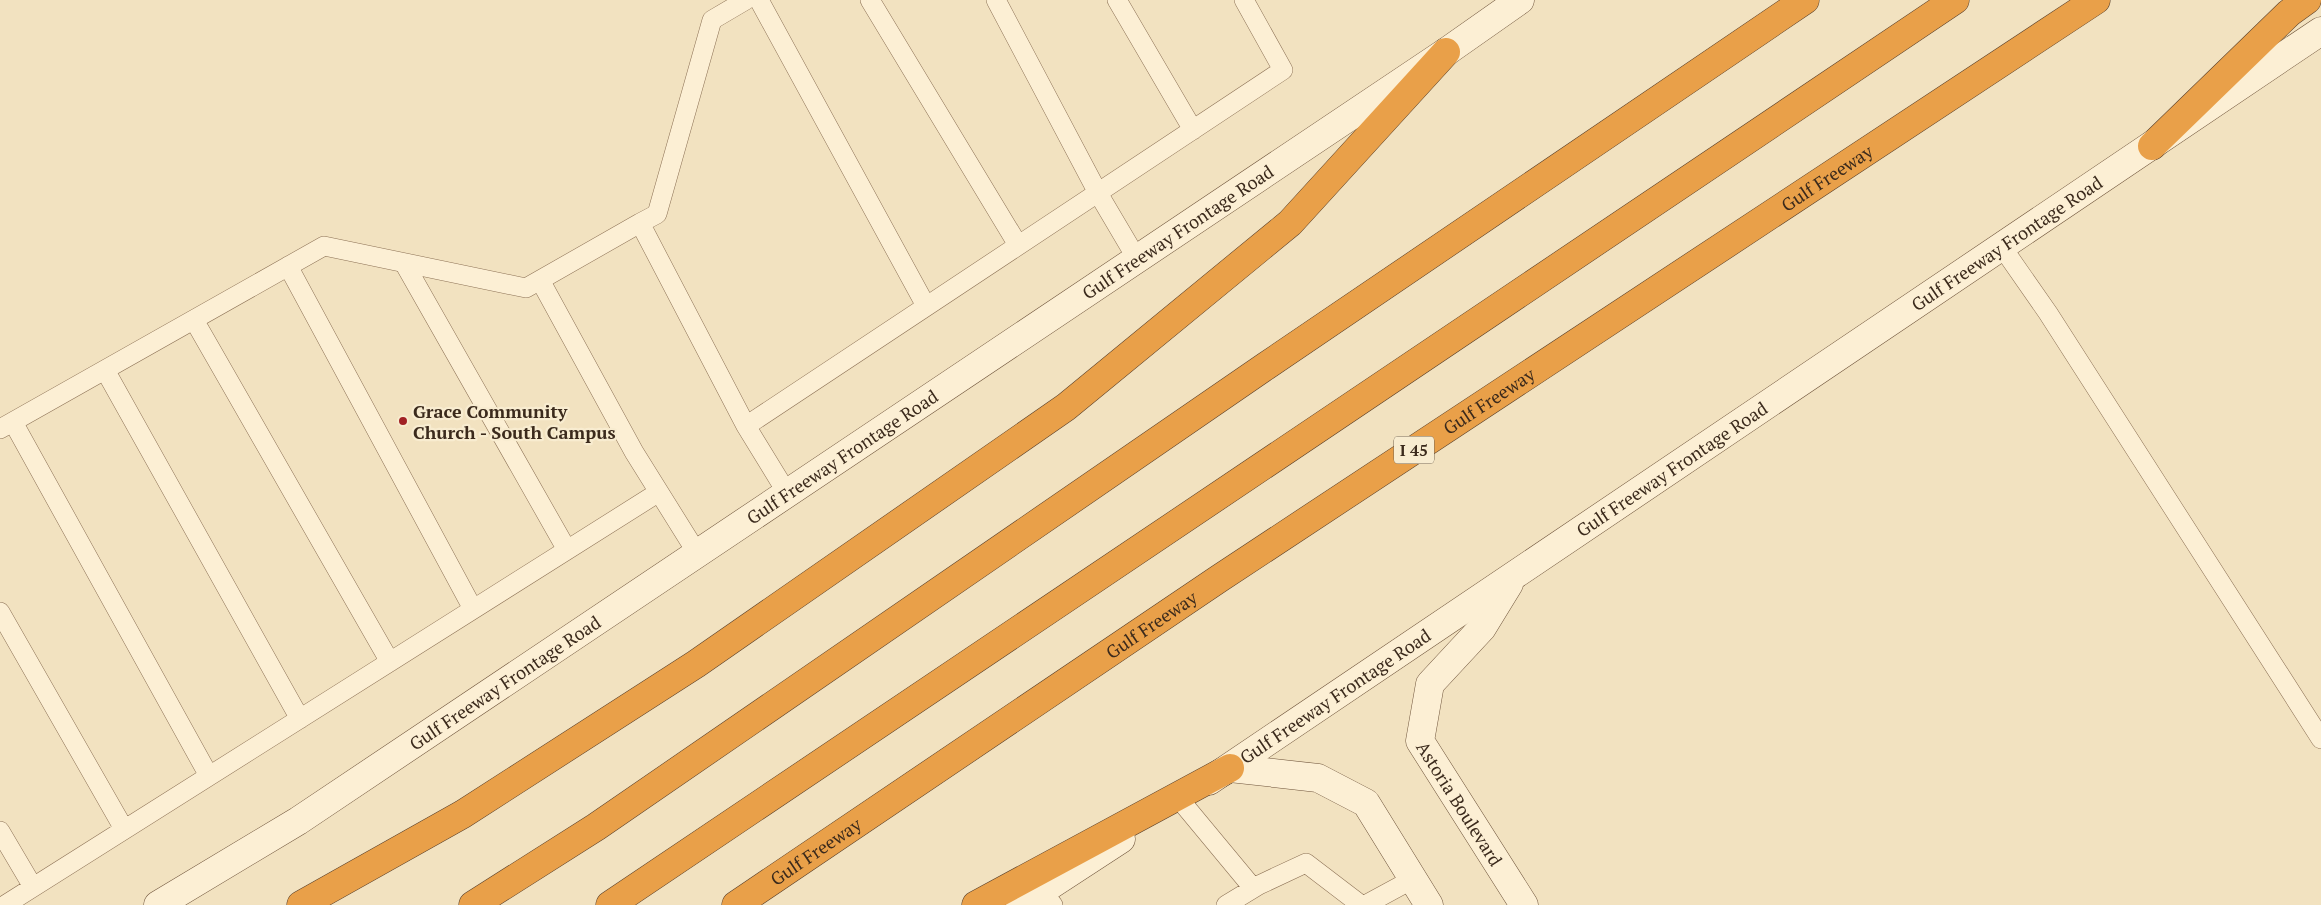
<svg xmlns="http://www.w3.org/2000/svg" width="2321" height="905" viewBox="0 0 2321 905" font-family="'PT Serif',serif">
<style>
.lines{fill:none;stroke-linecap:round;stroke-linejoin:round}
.lane-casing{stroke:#8d7256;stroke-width:20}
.secondary-casing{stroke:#6e533a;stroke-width:29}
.highway-casing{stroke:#5a402b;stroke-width:29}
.lane{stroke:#fcefd4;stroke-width:19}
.secondary{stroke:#fcefd4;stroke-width:28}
.highway{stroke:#e9a049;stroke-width:28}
.poi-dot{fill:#a12124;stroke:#f8ecd0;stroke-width:2}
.labels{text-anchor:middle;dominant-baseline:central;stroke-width:4.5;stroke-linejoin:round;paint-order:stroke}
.shield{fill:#f8ecd0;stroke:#746452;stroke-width:1}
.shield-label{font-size:16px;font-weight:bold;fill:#3b2a1c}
.street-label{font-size:18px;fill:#3b2a1c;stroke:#f8ecd0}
.poi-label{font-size:18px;font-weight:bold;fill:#3b2a1c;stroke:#f8ecd0;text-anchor:start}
</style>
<rect width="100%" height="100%" fill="#f2e2c0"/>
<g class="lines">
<!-- lane casing -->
<g class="lane-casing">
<path id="lane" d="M759,0L926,306
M870,0L1018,245
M996,0L1098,193L1137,259
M1117,0L1193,130
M640,223L746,426L1283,70L1244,0
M2002,247L2048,313L2321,739
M404,263L567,550
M288,266L473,609
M540,280L634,452L697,553
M194,320L390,662
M105,370L300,719
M13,422L209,776
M746,426L787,493
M0,429L324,246L526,288L640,223L657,214L712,20L746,0
M0,612L124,829
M1180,800L1253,888
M0,831L33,887
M1042,891L1053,905
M5,905L659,492
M1226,905L1259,885L1306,863L1361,905
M1365,905L1413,879"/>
</g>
<!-- secondary casing -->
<g class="secondary-casing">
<g id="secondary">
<path id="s1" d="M1509,584L1482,628L1430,684L1420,741L1524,905"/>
<path d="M1230,768L1318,778L1366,803L1429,905"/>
<path id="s2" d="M1209,781L2321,31"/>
<path id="s3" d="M158,905L298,821L1446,52L1520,0"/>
<path d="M1020,905L1121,839"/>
</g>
</g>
<!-- highway casing -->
<g class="highway-casing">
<g id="highway">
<path d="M2152,146L2289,13L2307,0"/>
<path d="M301,905L463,814L696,664L1066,407L1290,223L1446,52"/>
<path d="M473,905L596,827L1266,366L1805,0"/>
<path d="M610,905L1955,0"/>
<path id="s4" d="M736,905L1220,578L2096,0"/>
<path d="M976,905L1230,768"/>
</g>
</g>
<!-- lane -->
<use href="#lane" class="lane"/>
<!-- secondary -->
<use href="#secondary" class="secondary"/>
<!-- highway -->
<use href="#highway" class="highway"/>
</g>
<!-- markers -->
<circle class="poi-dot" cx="403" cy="421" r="5"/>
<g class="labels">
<!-- shield labels -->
<rect class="shield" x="1394" y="436.5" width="40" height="27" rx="4"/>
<g class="shield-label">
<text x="1414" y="450">I 45</text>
</g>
<!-- street labels -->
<g class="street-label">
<text stroke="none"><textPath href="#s4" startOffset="1311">Gulf Freeway</textPath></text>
<text stroke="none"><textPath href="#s3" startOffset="1222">Gulf Freeway Frontage Road</textPath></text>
<text stroke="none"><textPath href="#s2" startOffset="962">Gulf Freeway Frontage Road</textPath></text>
<text stroke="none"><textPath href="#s4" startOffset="906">Gulf Freeway</textPath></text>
<text stroke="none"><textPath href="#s3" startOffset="818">Gulf Freeway Frontage Road</textPath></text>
<text stroke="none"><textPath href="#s2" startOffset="558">Gulf Freeway Frontage Road</textPath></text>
<text stroke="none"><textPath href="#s4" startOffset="501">Gulf Freeway</textPath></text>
<text stroke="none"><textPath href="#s3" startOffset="412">Gulf Freeway Frontage Road</textPath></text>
<text stroke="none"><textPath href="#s2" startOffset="152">Gulf Freeway Frontage Road</textPath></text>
<text stroke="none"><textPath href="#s1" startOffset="260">Astoria Boulevard</textPath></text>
<text stroke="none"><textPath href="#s4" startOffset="96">Gulf Freeway</textPath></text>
</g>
<!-- poi labels -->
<g class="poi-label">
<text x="413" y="411">Grace Community<tspan x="413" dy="21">Church - South Campus</tspan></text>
</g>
</g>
</svg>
